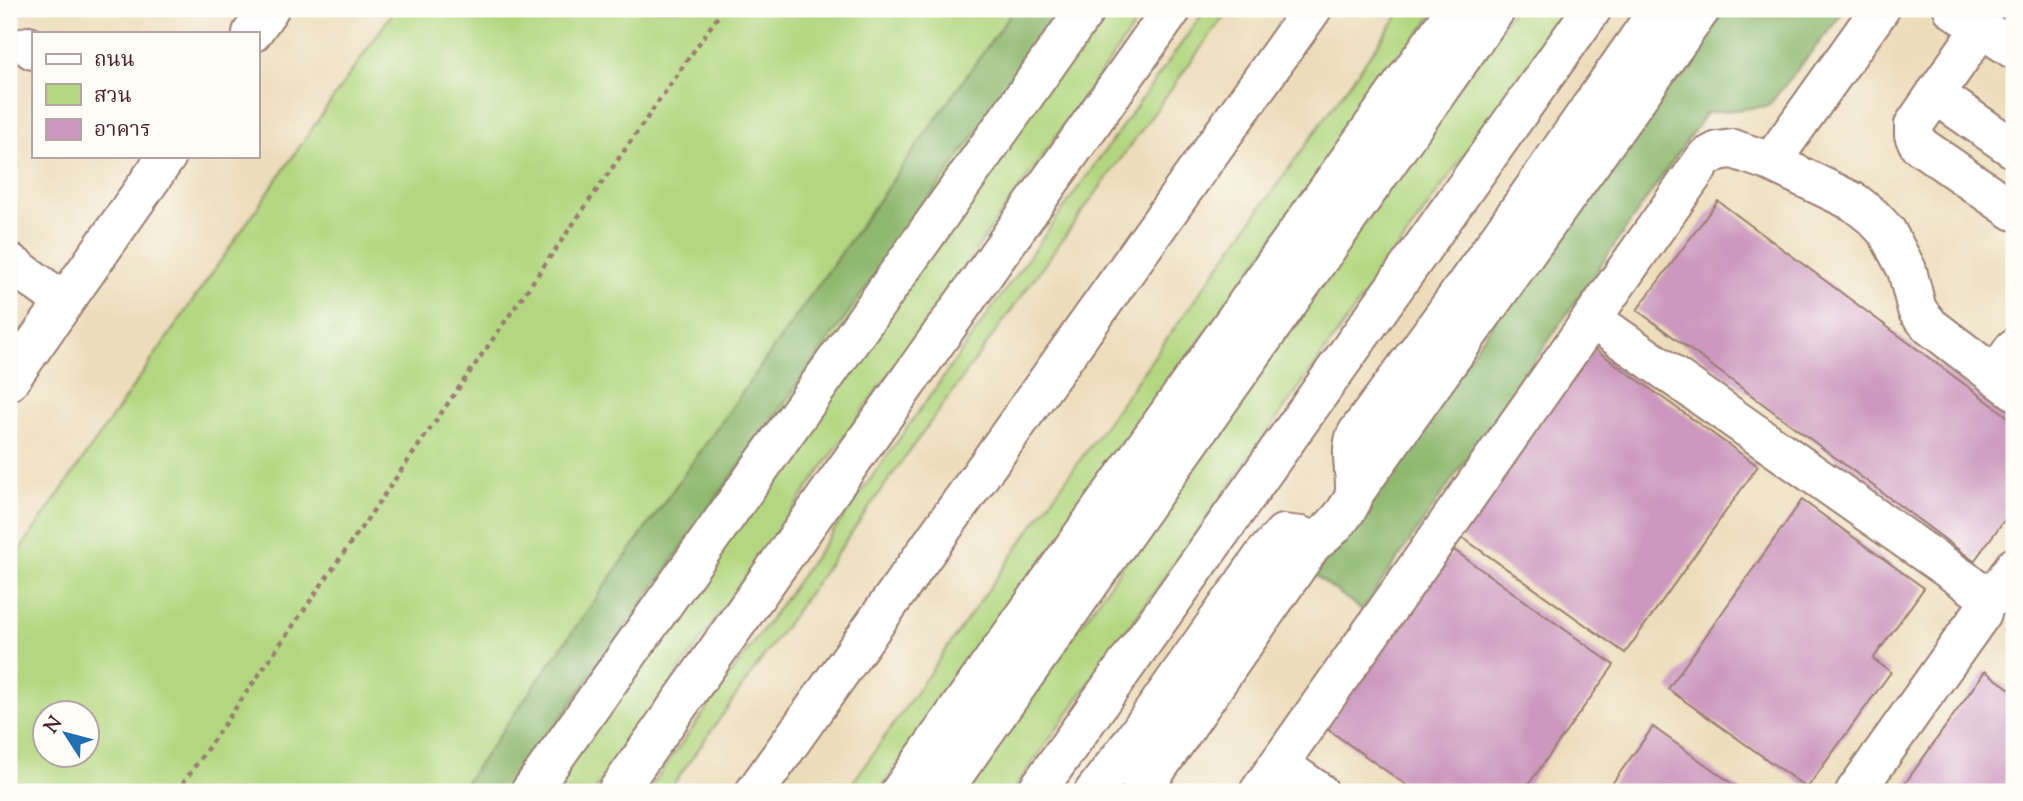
<svg xmlns="http://www.w3.org/2000/svg" width="2023" height="801" viewBox="0 0 2023 801" font-family="'Sorts Mill Goudy','Noto Serif Thai',serif">
<style>
.green{fill:#b3d780;stroke:#7e7b56;stroke-width:2;fill-rule:evenodd}
.forest{fill:#8eb86e;stroke:#6c6c4c;stroke-width:2}
.building{fill:#cc98bd}
.lines{fill:none;stroke-linecap:round;stroke-linejoin:round}
.minor-casing{stroke:#9b7e72;stroke-width:42}
.path{stroke:#9b7e72;stroke-width:4.5;stroke-dasharray:5 5;stroke-linecap:butt}
.minor{stroke:#fff;stroke-width:38}
</style>
<rect width="100%" height="100%" fill="#fdfcf7"/>
<filter id="ink" filterUnits="userSpaceOnUse"><feTurbulence type="fractalNoise" baseFrequency=".0143" numOctaves="2"/><feDisplacementMap in="SourceGraphic" scale="14" xChannelSelector="R" yChannelSelector="G"/><feConvolveMatrix kernelMatrix="1 2 1 2 8 2 1 2 1" color-interpolation-filters="sRGB"/></filter>
<filter id="wash" filterUnits="userSpaceOnUse"><feTurbulence type="fractalNoise" baseFrequency=".00686" numOctaves="4" result="noise"/><feDisplacementMap in="SourceGraphic" scale="28" xChannelSelector="R" yChannelSelector="G"/><feGaussianBlur stdDeviation="1.57" result="paint"/><feColorMatrix in="noise" values="0 0 0 0 0 0 0 0 0 0 0 0 0 0 0 0 0 1.4 0 .05"/><feComposite in="paint" operator="in"/></filter>
<g filter="url(#wash)">
<rect width="100%" height="100%" fill="#ecddba"/>
<!-- green -->
<path class="green" d="M395,9H1014L459,792H9V566ZM46,714H88V756H46Z
M1064,9H1146L594,792H508Z
M1206,9H1229L890,478L668,792H647Z
M1403,9H1437L878,792H846L1037,520Z
M1513,9H1568L1012,792H964Z"/>
<!-- forest -->
<path class="forest" d="M1014,9H1064L508,792H459Z
M1721,9H1846L1768,106L1706,113L1362,610L1312,573Z"/>
<g id="blocks">
<!-- building -->
<path class="building" d="M1986,9H2013L2004,21Z
M1718,201L2014,421V507L1974,561L1637,310Z
M1593,348L1758,466L1625,653L1459,535Z
M1802,500L1924,588L1873,659L1891,672L1807,788L1668,689Z
M1454,550L1614,665L1523,792H1416L1326,728Z
M1985,671L2014,692V792H1899Z
M1653,727L1744,792H1606Z"/>
</g>
</g>
<g filter="url(#ink)">
<use href="#blocks" fill-opacity="0" stroke="#9b7e72" stroke-width="2"/>
<g class="lines">
<!-- minor casing -->
<g class="minor-casing">
<path id="minor" d="M1953,9L2013,49L2014,47
M1981,28L1914,125V135L1919,145L2014,211
M252,33L269,9
M28,46L33,50
M1935,94L2014,149
M1771,162L1880,9
M9,262L64,302
M1592,319L1991,599
M1995,376L2014,348
M9,381L167,156
M1355,492L1701,9
M2004,582L2014,567
M1279,764L1319,792
M530,792L1086,9
M617,792L1172,9
M755,792L1312,9
M900,792L1456,9
M942,792L1496,9
M1036,792L1592,9
M1094,792L1130,745L1264,555L1283,534L1301,536L1314,542C1328,534 1354,507 1355,490C1356,474 1348,445 1358,432C1462,294 1560,151 1659,9
M1141,792L1314,542
M1259,792L1695,172L1705,158L1718,151L1733,149L1771,162L1854,202L1873,217L1887,232L1907,270L1917,310L1930,326L2014,390
M1855,792L1982,613"/>
</g>
<!-- path -->
<path class="path" d="M177,792L723,9"/>
<!-- minor -->
<use href="#minor" class="minor"/>
</g>
</g>
<!-- margin -->
<rect width="2023" height="801" fill="none" stroke="#fdfcf7" stroke-width="35"/>
<!-- legend -->
<rect x="32" y="32" width="228" height="126" fill="#fdfcf7" stroke="#b5a4a5" stroke-width="2"/>
<rect x="46" y="54" width="35" height="10" fill="#ffffff" stroke="#b5a4a5" stroke-width="2"/>
<text x="94" y="66" font-size="21" fill="#4a1f2b">ถนน</text>
<rect x="46" y="84" width="35" height="21" fill="#b3d780" stroke="#b5a4a5" stroke-width="2"/>
<text x="94" y="102" font-size="21" fill="#4a1f2b">สวน</text>
<rect x="46" y="119" width="35" height="21" fill="#cc98bd" stroke="#b5a4a5" stroke-width="2"/>
<text x="94" y="136" font-size="21" fill="#4a1f2b">อาคาร</text>
<!-- north arrow -->
<g transform="translate(66 734) rotate(306)"><circle r="33" fill="#fdfcf7" stroke="#b5a4a5" stroke-width="2"/>
<path d="M0-5L12 26L0 18L-12 26Z" fill="#1f6fb2"/>
<text y="-10" font-size="19" font-weight="bold" text-anchor="middle" fill="#4a1f2b">N</text>
</g>
</svg>
